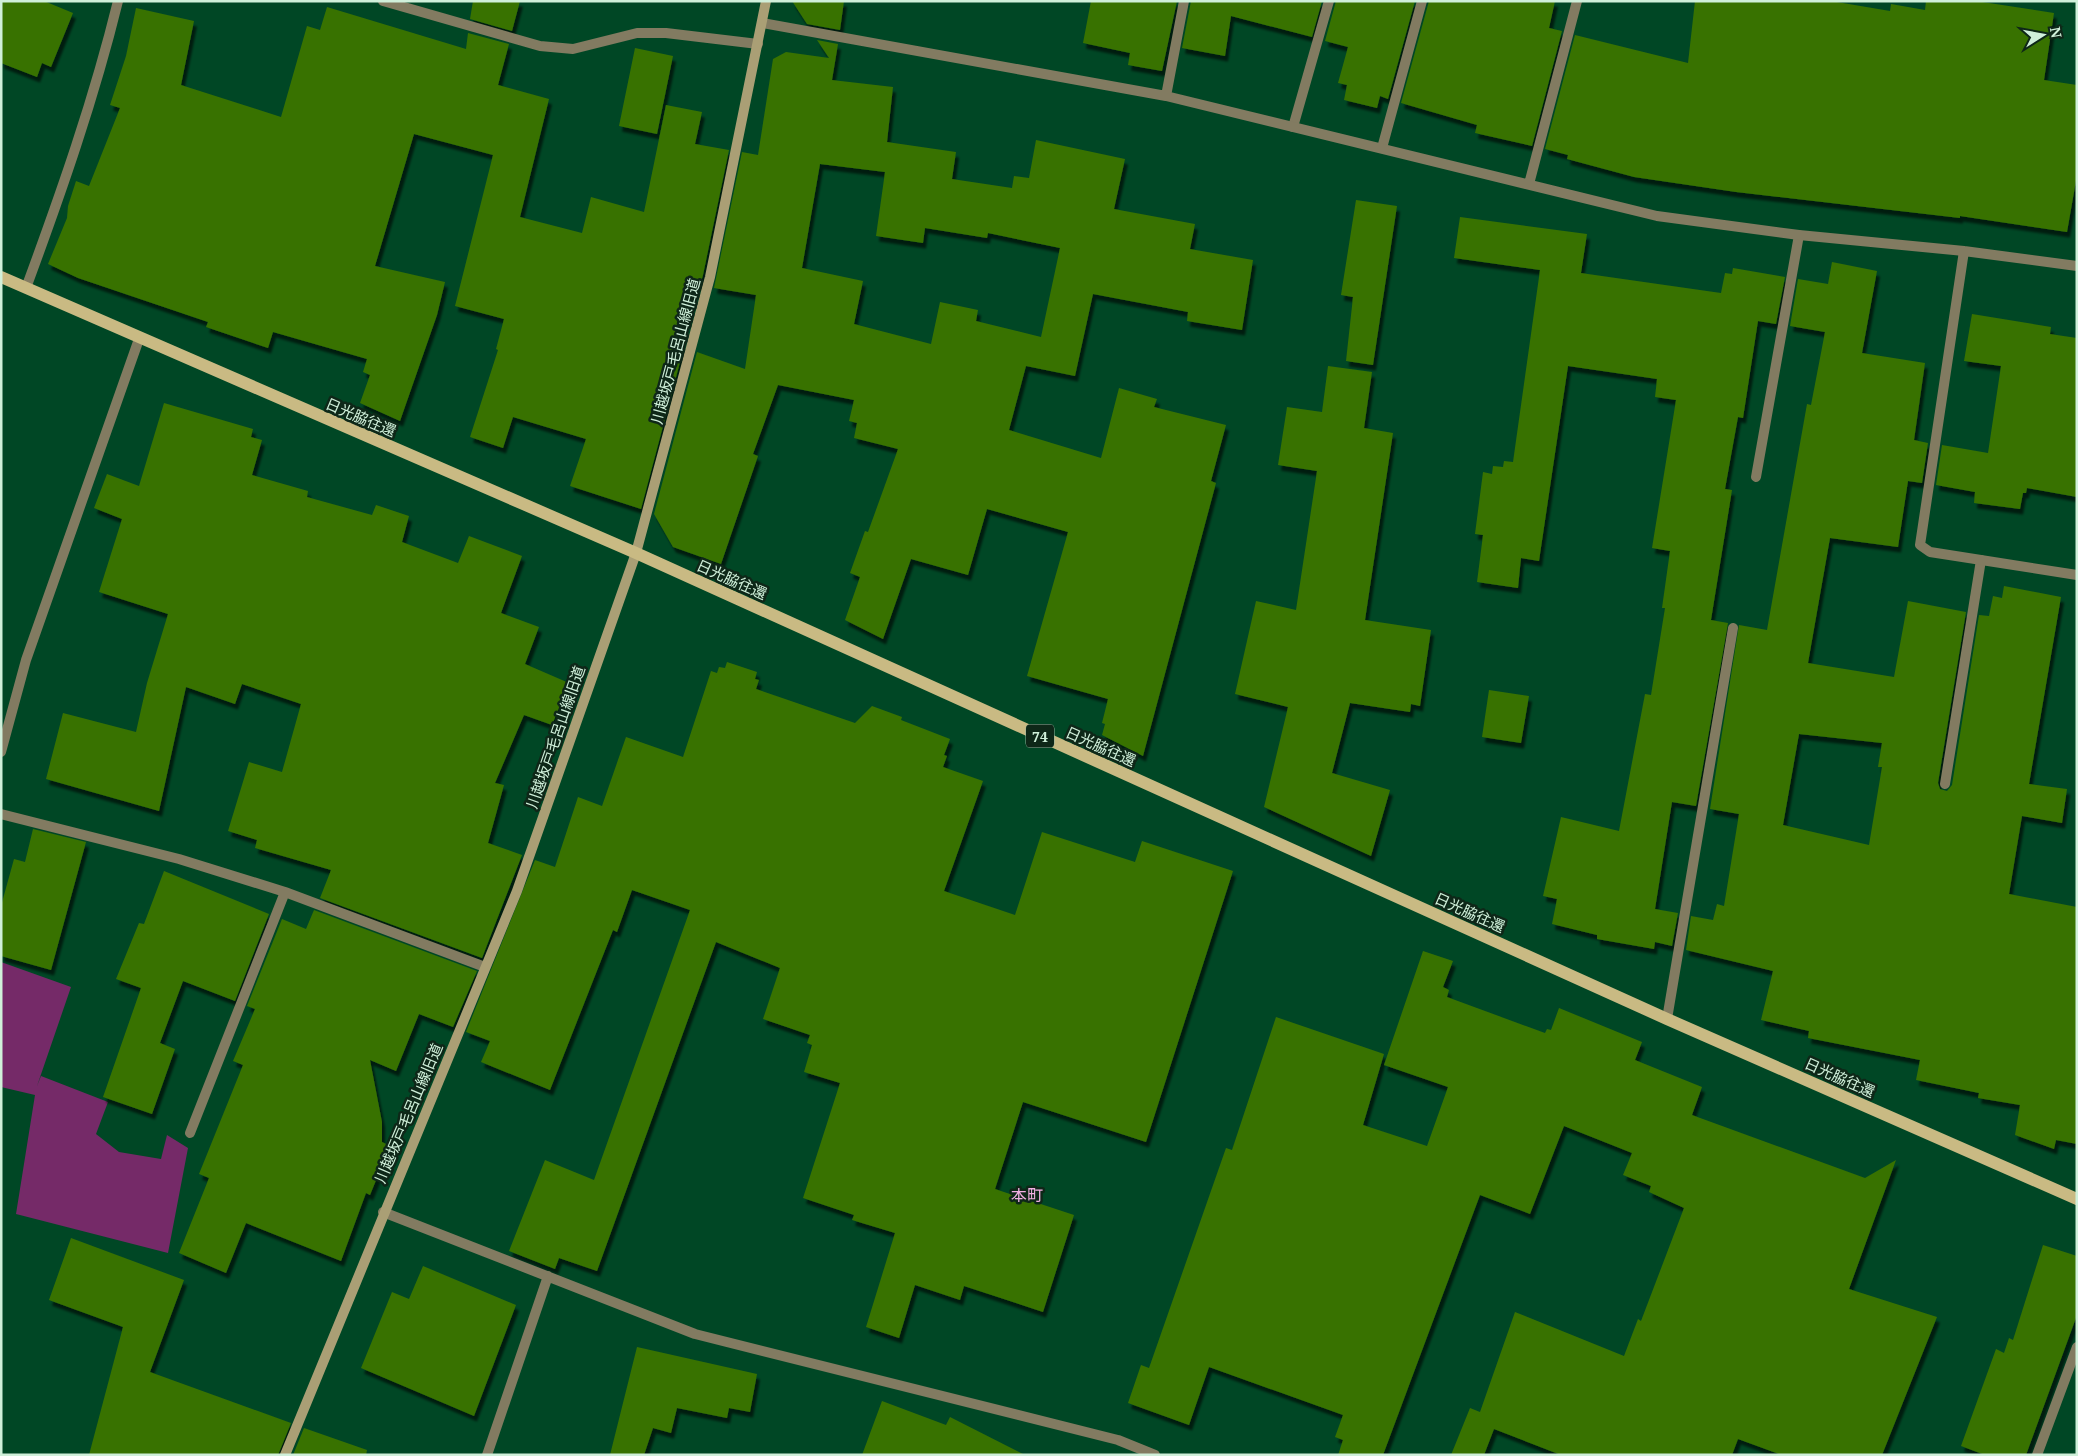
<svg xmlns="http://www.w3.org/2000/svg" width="2078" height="1456" viewBox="0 0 2078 1456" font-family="'Noto Serif','Noto Sans JP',serif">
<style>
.green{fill:#752a68}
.building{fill:#387200;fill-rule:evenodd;filter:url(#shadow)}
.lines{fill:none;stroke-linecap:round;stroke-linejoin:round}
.lane{stroke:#827b61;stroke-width:10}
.street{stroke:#827b61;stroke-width:10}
.secondary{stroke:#aa9f75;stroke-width:10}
.primary{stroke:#c9ba83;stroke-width:12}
.labels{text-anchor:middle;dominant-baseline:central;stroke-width:5;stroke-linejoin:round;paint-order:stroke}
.shield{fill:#0e2718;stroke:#96b4a0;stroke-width:1}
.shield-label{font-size:14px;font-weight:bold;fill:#d0f0da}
.street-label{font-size:15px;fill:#d0f0da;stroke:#0e2718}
.neighbourhood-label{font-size:16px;fill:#f1b0e2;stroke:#0e2718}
</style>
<defs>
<filter id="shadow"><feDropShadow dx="3" dy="5.5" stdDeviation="1" flood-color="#0009"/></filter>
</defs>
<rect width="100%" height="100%" fill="#004725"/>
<!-- green -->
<path class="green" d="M1,962L71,987L37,1086L41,1076L108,1102L96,1134L119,1152L161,1159L167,1135L188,1148L168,1253L16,1214L35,1095L1,1087Z"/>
<!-- building -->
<path class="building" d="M1,1H44L73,13L51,67L42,63L37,77L1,63Z
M473,1H520L512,31L470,19Z
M792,1H844L840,30L807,24Z
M1091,1H1177L1162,71L1128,65L1130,53L1083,43Z
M1191,1H1322L1312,37L1231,16L1225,56L1182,48Z
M1336,1H1415L1388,99L1380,96L1377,108L1344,100L1347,85L1338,83L1348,47L1325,41Z
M1429,1H1555L1549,28L1562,31L1532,146L1475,133L1477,125L1401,103Z
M1695,1H1831L1890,11L1891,4L1925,10L1926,1H1976L2054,13L2044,80L2077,85V175L2067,232L1960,216V218L1736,192L1634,177L1567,159L1568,155L1545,149L1575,35L1688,63Z
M327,7L466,49L468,33L509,44L498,85L549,99L520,217L582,233L591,197L644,212L666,105L702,112L695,144L729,150L703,275L700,286L693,285L678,345L684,347L641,509L570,486L586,439L513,417L503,448L470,437L498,350L496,349L504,319L455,306L493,155L414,134L375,266L445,282L437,315L400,421L360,403L370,375L363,372L367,359L273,332L268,348L206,327L208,322L78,278L48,264L67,218L68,206L76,181L89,186L120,108L110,105L126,56L136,8L194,21L181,85L281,117L307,26L320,30Z
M817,40L838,44L832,80L893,87L887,142L956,152L952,179L1012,188L1014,176L1029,178L1036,140L1125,159L1114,209L1195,224L1190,249L1253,260L1242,330L1187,321L1188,312L1093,294L1075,376L1026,366L1009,430L1101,458L1119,388L1157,399L1154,407L1226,425L1211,481L1216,483L1143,756L1102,735L1105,724L1102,723L1108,699L1027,676L1068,532L987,509L968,575L911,559L883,639L845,620L860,577L850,573L865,531L868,532L898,449L854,438L857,423L849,421L854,400L778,385L753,454L758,456L721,564L673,547L654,514L697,352L745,369L756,295L714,288L742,152L758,155L773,59L786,52L829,58ZM820,164L885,172L876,236L923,243L925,228L987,238L988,233L1060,248L1041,337L976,321L978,310L940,302L931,344L854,324L863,281L802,268Z
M635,48L673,56L657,134L619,126Z
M1356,200L1397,206L1373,365L1346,361L1353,297L1341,295Z
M1460,217L1587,234L1581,273L1721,293L1725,273L1732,274L1733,268L1785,277L1776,324L1758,321L1743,418L1738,417L1725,489L1732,490L1711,620L1728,623L1696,806L1672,802L1655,909L1678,913L1672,946L1655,942L1654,949L1597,939V935L1552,924L1557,899L1543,896L1561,817L1619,831L1645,694L1651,695L1665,608H1662L1670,551L1652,548L1676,400L1655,397L1657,379L1568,366L1539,561L1521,558L1518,588L1477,582L1483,535L1475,534L1483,472L1492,474L1493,466L1503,467L1504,461L1513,462L1540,270L1454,258Z
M1832,262L1877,271L1862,353L1925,363L1914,440L1928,443L1922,483L1908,481L1898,547L1830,538L1808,663L1894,677L1908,601L1966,612L1938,783L1940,789L1947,791L1952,785L1979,615L1989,616L1993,596L2002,598L2004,586L2061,597L2029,784L2067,789L2062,823L2022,816L2009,894L2077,907V1144L2056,1140L2054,1149L2015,1135L2020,1105L1978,1098L1979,1093L1916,1080L1920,1060L1808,1038L1809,1031L1761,1020L1773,971L1686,950L1691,916L1713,920L1717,904L1724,906L1739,814L1710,809L1739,625L1767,630L1807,404L1811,405L1825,332L1790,326L1798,279L1828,284ZM1799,734L1882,743L1878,767H1882L1869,845L1783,825Z
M1972,314L2051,327L2050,334L2077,338V497L2027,488L2026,493H2023L2020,509L1974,503L1975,492L1936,485L1942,445L1988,453L2001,366L1964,361Z
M1328,366L1372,372L1364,428L1393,433L1365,620L1431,630L1420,706L1411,704L1410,712L1350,703L1332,773L1390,790L1371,856L1264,807L1288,707L1235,694L1256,601L1296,610L1317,471L1278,465L1287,407L1322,412Z
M164,403L253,429L251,437L262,440L252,475L308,491L307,497L372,515L376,505L409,516L402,542L458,563L469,536L522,556L501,613L539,627L525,664L569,683L552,725L524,715L495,783L504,785L488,843L522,855L482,958L320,898L331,870L255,848L257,840L228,831L249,762L282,772L301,704L242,684L235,704L186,687L159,811L46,779L63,713L136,732L147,683L168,614L99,592L122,519L94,508L107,474L139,486Z
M727,662L757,672L755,679L759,680L756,689L855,723L872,706L902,717L901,720L950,739L944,755L947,756L943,767L983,781L944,891L1015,915L1042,832L1135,862L1142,841L1233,871L1146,1142L1023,1102L995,1189L1074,1215L1043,1312L964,1286L960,1300L915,1285L899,1338L866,1327L895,1233L852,1220L854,1215L803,1198L840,1083L804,1072L812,1045L807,1043L810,1035L763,1019L780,968L716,942L597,1271L559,1258L555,1269L509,1251L545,1160L594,1180L690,910L632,890L617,932L613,930L550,1090L481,1062L490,1041L466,1032L535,860L555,867L578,797L602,806L626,737L683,757L711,671L717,673L719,667L725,668Z
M1489,690L1529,696L1521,743L1482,737Z
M33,829L86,842L51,970L1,956V906L14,859L25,862Z
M164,871L269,914L235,1001L183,981L160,1043L175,1049L152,1114L103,1097L141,988L116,979L139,923L144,924Z
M314,910L477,971L453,1027L419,1014L396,1071L370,1060L382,1122V1142L390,1146L370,1195L366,1193L341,1261L246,1223L226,1273L179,1253L209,1178L199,1174L243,1065L233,1061L255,1009L247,1006L282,919L306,929Z
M1423,951L1453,961L1443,987L1449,990L1447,997L1545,1033L1547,1029L1551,1030L1559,1008L1642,1042L1635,1060L1702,1087L1692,1115L1865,1178L1896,1160L1849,1289L1937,1317L1882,1455H1782L1738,1439L1732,1455H1561L1494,1429L1484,1455H1451L1470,1408L1480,1412L1515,1312L1624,1356L1638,1319L1641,1321L1684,1208L1649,1192L1651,1186L1623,1175L1632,1153L1564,1126L1530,1214L1480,1195L1383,1455H1338L1343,1440L1335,1437L1343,1415L1209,1367L1189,1425L1128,1403L1141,1365L1149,1368L1226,1148L1232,1150L1276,1017L1384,1054L1363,1125L1427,1146L1448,1087L1384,1065Z
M71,1238L184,1280L150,1372L291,1423L278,1455H89L123,1327L49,1300Z
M2043,1245L2077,1256V1315L2026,1455H1985L1961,1446L1996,1349L2004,1353L2009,1338L2013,1340Z
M423,1266L516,1305L474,1416L361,1368L392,1292L409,1299Z
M637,1347L757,1374L750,1412L729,1408L727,1418L677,1408L671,1433L653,1428L644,1455H610Z
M882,1401L946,1425L950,1417L1025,1455H862Z
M304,1428L367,1450L366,1455H293Z"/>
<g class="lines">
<!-- lane -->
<path class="lane" d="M1293,127L1329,1
M1382,148L1422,1
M1756,477L1799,235
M1945,784L1981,560
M1667,1019L1733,628
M2037,1455L2077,1347"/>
<!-- street -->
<path class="street" d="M383,1L540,46L573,49L637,33H666L758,44
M762,23L1166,96L1657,216L1799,235L1964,251L2077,266
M1166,96L1184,1
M1529,184L1577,1
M1964,251L1920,545L1930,552L2077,575
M26,288C61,193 94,99 118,1
M1,752L26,660L139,339
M1,814L179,859L285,892L485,967
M190,1133L285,892
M383,1212L695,1334L1118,1440L1155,1455
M487,1455L548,1276"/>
<!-- secondary -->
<path class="secondary" d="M285,1455L517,891L636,553L710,277L766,1"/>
<!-- primary -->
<path class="primary" d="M1,277L636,553L1667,1019L2077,1199"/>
</g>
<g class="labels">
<!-- shield labels -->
<rect class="shield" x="1026" y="724.5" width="28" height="23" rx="4"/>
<g class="shield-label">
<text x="1040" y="736">74</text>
</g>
<!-- street labels -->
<g class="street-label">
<text transform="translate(675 351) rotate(-75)">川越坂戸毛呂山線旧道</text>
<text transform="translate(361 417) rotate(23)">日光脇往還</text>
<text transform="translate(732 579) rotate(24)">日光脇往還</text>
<text transform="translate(555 737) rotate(-71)">川越坂戸毛呂山線旧道</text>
<text transform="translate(1101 746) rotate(24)">日光脇往還</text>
<text transform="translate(1470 912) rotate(24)">日光脇往還</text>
<text transform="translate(1840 1077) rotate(24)">日光脇往還</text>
<text transform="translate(408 1113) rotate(-67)">川越坂戸毛呂山線旧道</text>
</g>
<!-- neighbourhood labels -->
<g class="neighbourhood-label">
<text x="1027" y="1195">本町</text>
</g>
</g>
<!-- border -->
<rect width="2078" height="1456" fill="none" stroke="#d0f0da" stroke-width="5"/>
<!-- north arrow -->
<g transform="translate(2043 35) rotate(79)" stroke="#0e2718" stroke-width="4" paint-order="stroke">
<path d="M0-4L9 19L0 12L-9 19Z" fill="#d0f0da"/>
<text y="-8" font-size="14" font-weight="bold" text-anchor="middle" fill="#d0f0da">N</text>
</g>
</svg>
